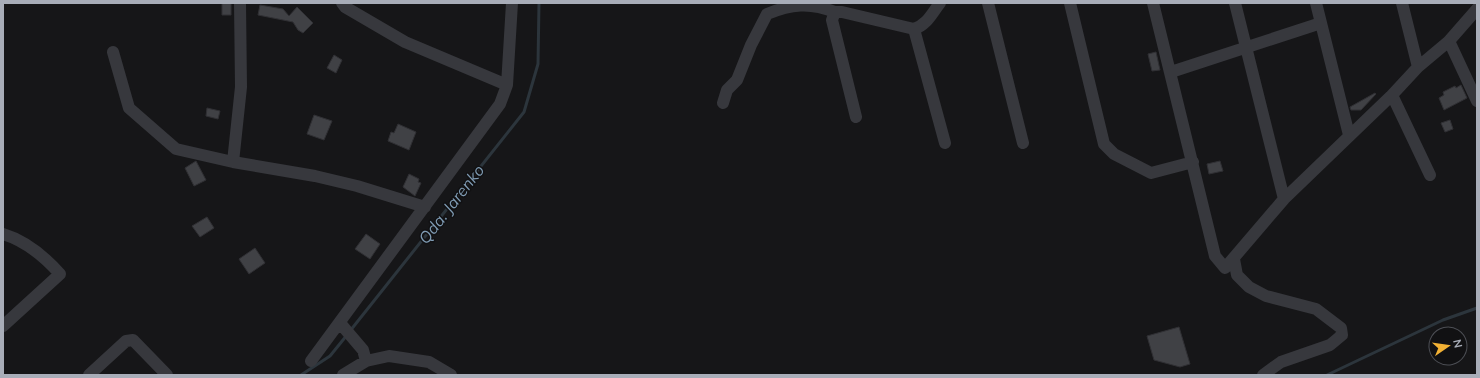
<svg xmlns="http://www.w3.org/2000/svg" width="1480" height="378" viewBox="0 0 1480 378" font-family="Mulish,sans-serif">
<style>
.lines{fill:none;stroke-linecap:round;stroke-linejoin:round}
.stream{stroke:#2c353c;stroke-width:3}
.building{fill:#404145;stroke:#303034}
.minor{stroke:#37383d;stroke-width:12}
.labels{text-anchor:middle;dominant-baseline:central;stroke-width:3;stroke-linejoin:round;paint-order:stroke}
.water-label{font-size:16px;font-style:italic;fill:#7f9bb3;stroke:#111113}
</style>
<rect width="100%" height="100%" fill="#161618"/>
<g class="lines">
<!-- stream -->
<path class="stream" d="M350,331L524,112L538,64L539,3
M301,375L330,356L347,335
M1327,375L1443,320L1477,308"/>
</g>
<!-- building -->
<path class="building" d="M222,3H231V15H222Z
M260,5L283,9L289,16L297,7L313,23L303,33L298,30L293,22L258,15Z
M1156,52L1160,70L1152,71L1148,54Z
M334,55L342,60L336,73L327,68Z
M1461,85L1467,98L1444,110L1439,98L1444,95L1443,92L1455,86L1456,88Z
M1375,93L1376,94L1361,110H1351L1350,107Z
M207,108L220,111L218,119L206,116Z
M314,115L332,121L324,140L307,134Z
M1450,120L1453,129L1445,132L1441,123Z
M398,124L416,132L409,150L388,141L391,132L394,133Z
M196,161L206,180L194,186L185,168Z
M1220,161L1223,171L1209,174L1207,164Z
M409,174L419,179L418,182L421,183L415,196L403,187Z
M207,217L214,228L200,237L192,226Z
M366,234L380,244L370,259L355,249Z
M255,248L265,263L249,274L239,259Z
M1179,327L1190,364L1180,367L1154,360L1147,336Z"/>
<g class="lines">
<!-- minor -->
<path class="minor" d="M342,3L345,7L405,42L507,85
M988,3L1023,143
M1070,3L1104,144L1114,154L1151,173L1193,162
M1153,3L1215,256L1225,268L1284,199L1392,95L1418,67L1449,41L1477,9
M1235,3L1284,199
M1316,3L1349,135
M1402,3L1418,67
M914,29L945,143
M1449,41L1477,101
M113,52L129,108L176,149L233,162L315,176L357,186L425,207
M1171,72L1321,23
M1392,95L1430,175
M723,103L727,90L737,80L751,45L767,14C791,4 810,2 835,12
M856,117L832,20L835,12H842L914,29C927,25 932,13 940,3
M233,162L241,87L240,3
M3,234C26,241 44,256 60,274L3,326
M1234,259L1237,275L1249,287L1266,296L1316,309L1341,328L1342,335L1330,345L1281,362L1263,375
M340,323L363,350L366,361
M311,361L500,104L507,85L512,3
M89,375L126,341L133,340L167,375
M343,375L366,361L389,356L429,362L451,375"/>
</g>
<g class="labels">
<!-- water labels -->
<g class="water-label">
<text transform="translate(451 204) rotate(-52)">Qda. Jarenko</text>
</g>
</g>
<!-- border -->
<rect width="1480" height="378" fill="none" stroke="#a8adb8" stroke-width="8"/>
<!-- north arrow -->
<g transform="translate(1448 346) rotate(77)"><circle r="19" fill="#111113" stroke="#4d4f55"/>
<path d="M0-3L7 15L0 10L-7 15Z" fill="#f2b134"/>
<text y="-6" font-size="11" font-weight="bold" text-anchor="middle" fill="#a8adb8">N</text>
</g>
</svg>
